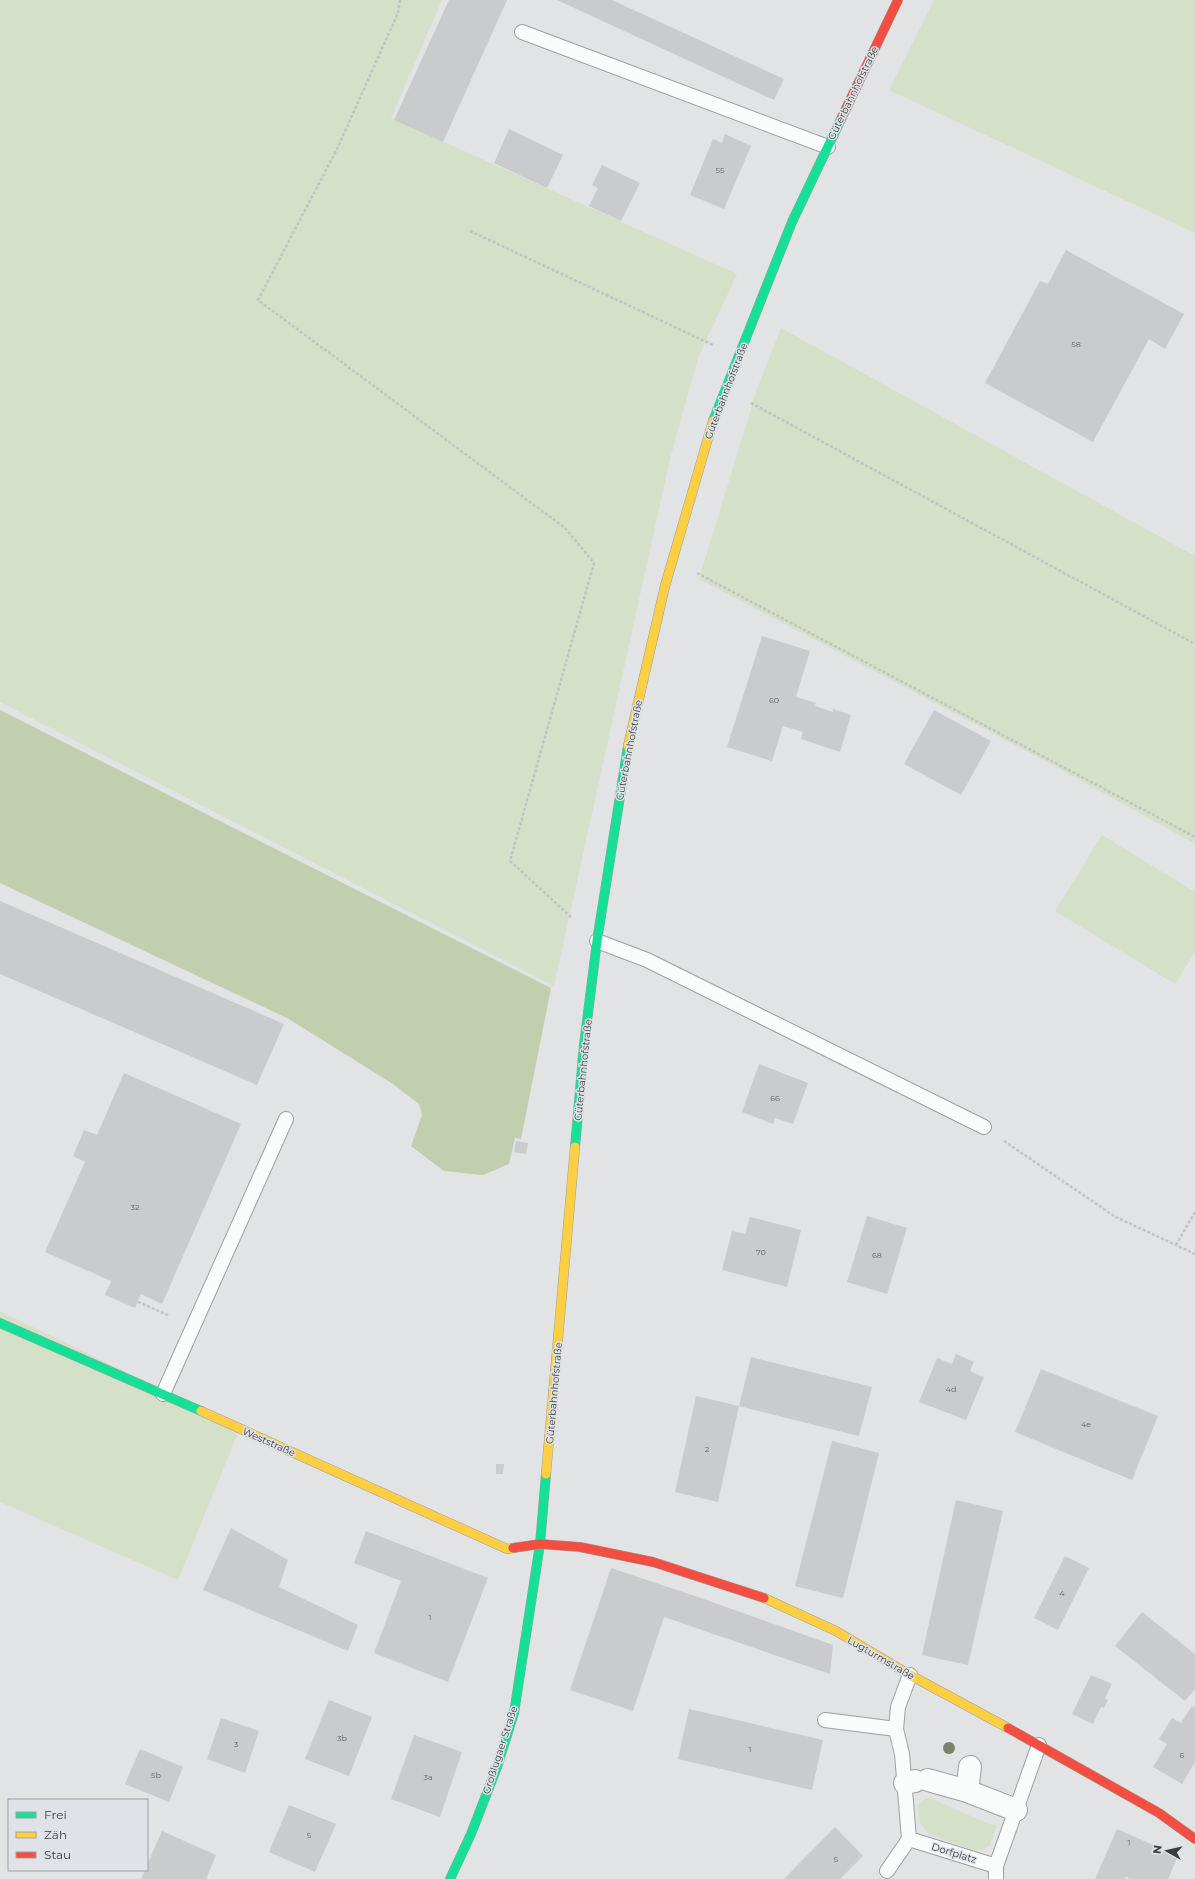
<svg xmlns="http://www.w3.org/2000/svg" width="1195" height="1879" viewBox="0 0 1195 1879" font-family="Montserrat,sans-serif">
<style>
.green{fill:#d5e0c9}
.forest{fill:#c1cfaf}
.building{fill:#cacbcd}
.lines{fill:none;stroke-linecap:round;stroke-linejoin:round}
.lane-casing{stroke:#9d9fa0;stroke-width:16}
.street-casing{stroke:#9d9fa0;stroke-width:24}
.fast-casing{stroke:#9d9fa0;stroke-width:10}
.slow-casing{stroke:#9d9fa0;stroke-width:10}
.jam-casing{stroke:#9d9fa0;stroke-width:10}
.path{stroke:#c1c3c3;stroke-width:2.5;stroke-dasharray:3 2;stroke-linecap:butt}
.lane{stroke:#fafbfb;stroke-width:14}
.street{stroke:#fafbfb;stroke-width:22}
.fast{stroke:#16e098;stroke-width:9}
.slow{stroke:#ffcf43;stroke-width:9}
.jam{stroke:#f24e42;stroke-width:9}
.tree{fill:#7b836b}
.labels{text-anchor:middle;dominant-baseline:central;stroke-width:3;stroke-linejoin:round;paint-order:stroke}
.number-label{font-size:8px;fill:#606263}
.street-label{font-size:10px;fill:#3a3c3d;stroke:#dfe3e7}
</style>
<rect width="100%" height="100%" fill="#e1e3e5"/>
<!-- green -->
<path class="green" d="M0,0H442L391,118L737,274L698,358L670,459L554,986L0,702Z
M934,0H1195V233L889,90Z
M781,328L1195,556V844L1051,764L699,579L757,389Z
M1102,835L1195,892V952L1175,984L1055,911Z
M0,1311L240,1428L178,1580L0,1502Z
M930,1798L989,1824L997,1825L989,1846L982,1850H972L928,1833L919,1821L918,1805L925,1799Z"/>
<!-- forest -->
<path class="forest" d="M0,710L551,988L521,1139L515,1138L509,1164L483,1175L444,1171L411,1146L422,1115L419,1104L393,1084L287,1018L0,883Z"/>
<!-- building -->
<path class="building" d="M449,0H507L443,142L394,120Z
M557,0H612L784,79L774,100Z
M509,129L563,155L547,188L494,163Z
M725,134L751,146L724,209L690,195L713,139L722,143Z
M602,165L640,183L621,221L589,206L598,188L592,185Z
M1066,250L1184,314L1165,349L1149,339L1093,442L985,383L1040,281L1048,284Z
M762,636L810,651L796,697L816,703L815,706L833,712V709L851,715L840,752L801,739L803,732L783,726L772,761L727,747Z
M934,710L991,741L961,795L904,764Z
M0,901L284,1024L257,1085L0,974Z
M759,1064L808,1083L793,1124L775,1118L773,1124L742,1112Z
M124,1073L241,1124L162,1304L141,1294L135,1308L105,1295L111,1281L45,1252L85,1162L73,1156L84,1130L97,1135Z
M516,1141L528,1143L526,1154L514,1152Z
M867,1216L907,1228L887,1294L847,1282Z
M750,1217L801,1230L787,1287L722,1270L732,1231L745,1234Z
M956,1354L974,1362L970,1371L984,1377L966,1420L919,1402L937,1358L952,1364Z
M751,1357L872,1387L859,1436L739,1406Z
M1041,1369L1158,1416L1132,1480L1015,1432Z
M696,1396L739,1406L718,1502L675,1492Z
M832,1441L879,1453L843,1598L795,1586Z
M496,1464H504L503,1474H496Z
M956,1500L1003,1511L968,1665L922,1655Z
M231,1528L288,1560L279,1587L358,1625L348,1651L203,1590Z
M366,1531L488,1578L448,1682L374,1653L401,1581L354,1563Z
M1065,1556L1089,1568L1058,1630L1034,1618Z
M611,1568L698,1597L833,1645L830,1674L664,1617L633,1711L570,1690Z
M1142,1612L1195,1654V1689L1185,1701L1115,1646Z
M1091,1675L1112,1684L1105,1698L1108,1700L1104,1708L1101,1707L1093,1724L1072,1714Z
M329,1700L372,1717L349,1776L305,1759Z
M1192,1706L1195,1708V1762L1182,1784L1153,1767L1167,1744L1159,1739L1172,1718L1181,1723Z
M689,1709L823,1740L812,1790L678,1759Z
M221,1718L259,1731L245,1773L207,1759Z
M414,1735L462,1752L440,1817L391,1799Z
M140,1749L183,1767L169,1802L125,1784Z
M289,1805L336,1824L315,1872L269,1852Z
M835,1827L863,1856L840,1879H784Z
M1117,1829L1178,1856L1168,1879H1130L1126,1876L1125,1879H1095Z
M162,1831L216,1855L206,1879H141L145,1870H147V1865Z"/>
<g class="lines">
<!-- lane casing -->
<g class="lane-casing">
<path id="lane" d="M522,32L828,147
M597,941L647,960L984,1127
M163,1394L286,1119
M910,1675L898,1707L896,1729L902,1754L909,1839L996,1866L1039,1745
M825,1720L896,1729
M887,1871L909,1839
M996,1879V1866"/>
</g>
<!-- street casing -->
<g class="street-casing">
<path id="street" d="M928,1780L967,1791L1016,1810
M905,1783L915,1781
M967,1791L970,1767"/>
</g>
<!-- fast casing -->
<g class="fast-casing">
<path id="fast" d="M713,421L792,222L842,117
M575,1147L584,1045L597,941L628,746
M0,1323L201,1411
M450,1879L471,1834L497,1767L514,1713L540,1544L546,1474"/>
</g>
<!-- slow casing -->
<g class="slow-casing">
<path id="slow" d="M628,746L665,586L713,421
M201,1411L507,1549L513,1548
M546,1474L575,1147
M764,1598L836,1631L910,1675L1008,1728"/>
</g>
<!-- jam casing -->
<g class="jam-casing">
<path id="jam" d="M842,117L898,0
M513,1548L540,1544L580,1547L653,1562L764,1598
M1008,1728L1159,1813L1195,1839"/>
</g>
<!-- path -->
<path class="path" d="M400,0L398,13L337,149L258,300L565,528L594,563L510,861L572,918
M470,231L713,345
M751,403L1195,644
M697,573L1195,837
M1004,1141L1114,1216L1195,1254
M1176,1245L1195,1212
M138,1302L170,1316"/>
<!-- lane -->
<use href="#lane" class="lane"/>
<!-- street -->
<use href="#street" class="street"/>
<!-- fast -->
<use href="#fast" class="fast"/>
<!-- slow -->
<use href="#slow" class="slow"/>
<!-- jam -->
<use href="#jam" class="jam"/>
</g>
<!-- trees -->
<circle class="tree" cx="949" cy="1748" r="6"/>
<g class="labels">
<!-- number labels -->
<g class="number-label">
<text x="720" y="170">55</text>
<text x="1076" y="344">58</text>
<text x="774" y="700">60</text>
<text x="775" y="1098">66</text>
<text x="135" y="1207">32</text>
<text x="761" y="1252">70</text>
<text x="877" y="1255">68</text>
<text x="951" y="1389">4d</text>
<text x="1086" y="1424">4e</text>
<text x="707" y="1449">2</text>
<text x="1062" y="1593">4</text>
<text x="430" y="1617">1</text>
<text x="342" y="1738">3b</text>
<text x="236" y="1744">3</text>
<text x="750" y="1749">1</text>
<text x="1182" y="1755">6</text>
<text x="156" y="1775">5b</text>
<text x="428" y="1777">3a</text>
<text x="309" y="1835">5</text>
<text x="1129" y="1842">1</text>
<text x="836" y="1859">5</text>
</g>
<!-- street labels -->
<g class="street-label">
<text transform="translate(853 93) rotate(-64)">Güterbahnhofstraße</text>
<text transform="translate(726 391) rotate(-69)">Güterbahnhofstraße</text>
<text transform="translate(629 750) rotate(-79)">Güterbahnhofstraße</text>
<text transform="translate(583 1070) rotate(-84)">Güterbahnhofstraße</text>
<text transform="translate(554 1393) rotate(-85)">Güterbahnhofstraße</text>
<text transform="translate(269 1442) rotate(24)">Weststraße</text>
<text transform="translate(881 1658) rotate(30)">Lugturmstraße</text>
<text transform="translate(500 1750) rotate(-72)">Großlugaer Straße</text>
<text transform="translate(954 1853) rotate(17)">Dorfplatz</text>
</g>
</g>
<!-- legend -->
<rect x="8" y="1799" width="140" height="72" fill="#dfe3e7" stroke="#9da0a3"/>
<rect x="16" y="1812" width="20" height="6" fill="#16e098" stroke="#9da0a3"/>
<text x="44" y="1819" font-size="12" fill="#3a3c3d">Frei</text>
<rect x="16" y="1832" width="20" height="6" fill="#ffcf43" stroke="#9da0a3"/>
<text x="44" y="1839" font-size="12" fill="#3a3c3d">Zäh</text>
<rect x="16" y="1852" width="20" height="6" fill="#f24e42" stroke="#9da0a3"/>
<text x="44" y="1859" font-size="12" fill="#3a3c3d">Stau</text>
<!-- north arrow -->
<g transform="translate(1167 1851) rotate(278)" stroke="#dfe3e7" stroke-width="3" paint-order="stroke">
<path d="M0-3L7 15L0 10L-7 15Z" fill="#3a3c3d"/>
<text y="-6" font-size="11" font-weight="bold" text-anchor="middle" fill="#3a3c3d">N</text>
</g>
</svg>
